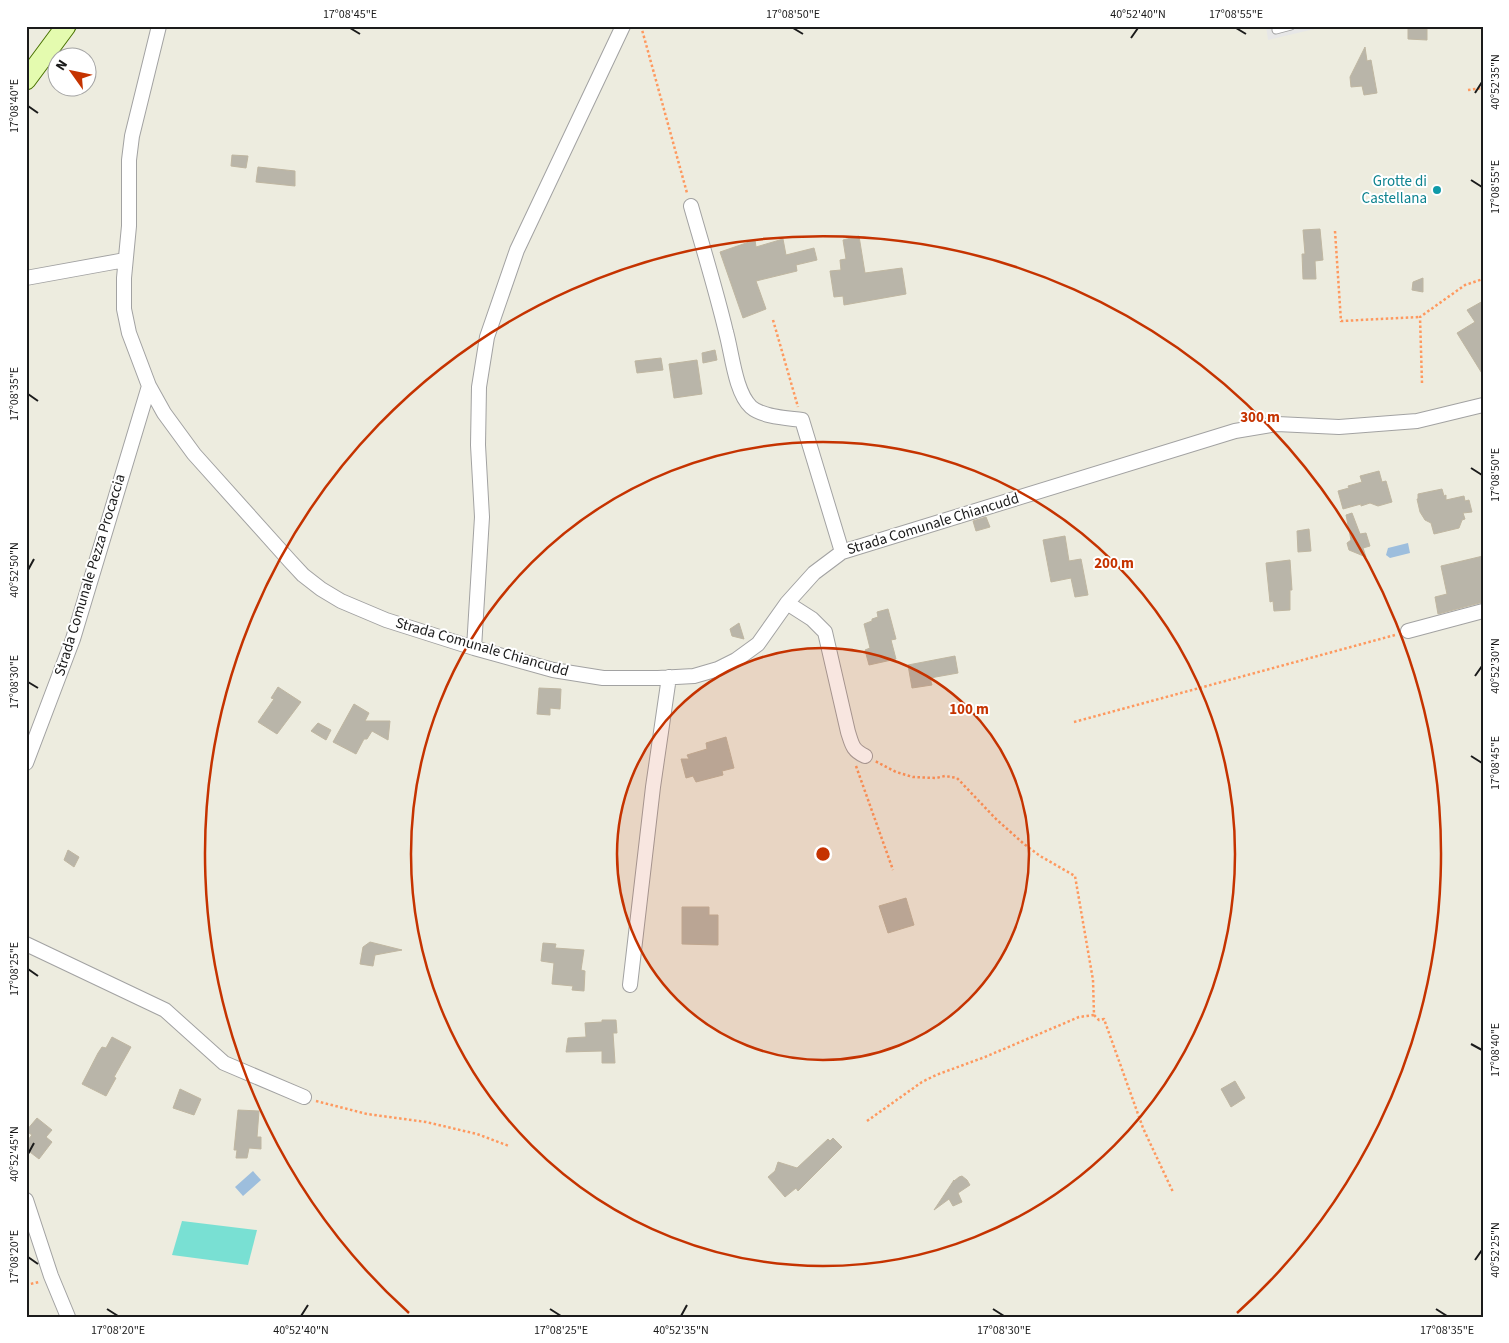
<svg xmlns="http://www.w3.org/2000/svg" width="1509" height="1343" viewBox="0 0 1509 1343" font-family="'Source Sans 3',sans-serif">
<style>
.pitch{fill:#79e0d3}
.parking{fill:#e7e7e7}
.water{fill:#9dbedd}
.building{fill:#b9b5a9;stroke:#bfb6a1}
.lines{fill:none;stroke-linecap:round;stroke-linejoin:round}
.service-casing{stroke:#a2a2a2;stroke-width:9}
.minor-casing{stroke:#a2a2a2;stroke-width:16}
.secondary-casing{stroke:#497201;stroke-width:21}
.path{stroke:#fe995f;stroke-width:2.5;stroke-dasharray:2.5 2.5;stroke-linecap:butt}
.service{stroke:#fff;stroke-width:7}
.minor{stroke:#fff;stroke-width:14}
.secondary{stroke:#e4fbaf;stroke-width:19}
.ticks{fill:none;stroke:#1b1b1b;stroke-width:2}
.ring{fill:none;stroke:#c53300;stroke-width:2.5}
.culture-dot{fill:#0f9aa8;stroke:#fff;stroke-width:2}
.labels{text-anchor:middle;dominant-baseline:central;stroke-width:4;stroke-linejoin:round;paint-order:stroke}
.culture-label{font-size:15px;fill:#0d838f;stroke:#fff;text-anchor:end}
.street-label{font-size:15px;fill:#1b1b1b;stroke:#fff}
.centre{fill:#c53300;stroke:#fff;stroke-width:2.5}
.ring-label{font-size:15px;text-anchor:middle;font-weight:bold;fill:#c53300;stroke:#fff;stroke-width:4;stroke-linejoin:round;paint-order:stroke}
.neatline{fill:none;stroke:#1b1b1b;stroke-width:2}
.ticks-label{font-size:12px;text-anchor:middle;fill:#1b1b1b}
</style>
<rect width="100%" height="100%" fill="#edecdf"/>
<!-- pitch -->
<path class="pitch" d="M182,1221L257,1230L248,1265L172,1255Z"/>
<!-- parking -->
<path class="parking" d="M1266,26H1327L1268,40Z"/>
<!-- water -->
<path class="water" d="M1408,543L1410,553L1390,558L1386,555L1388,548Z
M253,1171L261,1180L243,1196L235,1187Z"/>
<!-- building -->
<path class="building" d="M1408,28L1427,29V40L1408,39Z
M1365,47L1367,61L1371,60L1377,93L1364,95L1362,86L1351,87L1350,77Z
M232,155L248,156L246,168L231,166Z
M258,167L295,171V186L256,182Z
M1320,229L1323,260L1315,261L1316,279H1303L1302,254H1305L1303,230Z
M859,236L865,273L902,268L906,294L844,305L843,296L834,297L830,271L841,270L840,260L846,259L843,240Z
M783,239L786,255L814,248L817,260L796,265L797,271L756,281L766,309L743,318L720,252L755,240L756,247Z
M1423,278V292L1412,290L1413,282Z
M1483,301V375L1457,333L1475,322L1467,310Z
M715,350L717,360L703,363L702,353Z
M661,358L663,370L637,373L635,361Z
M697,360L702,394L674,398L669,364Z
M1379,471L1382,482L1386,481L1392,502L1378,506L1370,503L1361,506V504L1343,509L1338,491L1349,488L1348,486L1362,482L1360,476Z
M1442,489L1444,496L1446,495V500L1464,496L1465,501L1469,500L1472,512L1463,513L1465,519L1462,520L1459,528L1434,534L1431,523L1425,520L1420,512L1417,499H1418V494Z
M1352,513L1360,534L1366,533L1370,546L1363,548L1366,557L1349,550L1347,543L1351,540L1346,515Z
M986,517L990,527L976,531L973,521Z
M1309,529L1311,551L1298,552L1297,531Z
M1065,536L1069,561L1081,559L1088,595L1075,597L1071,578L1051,582L1043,540Z
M1483,556V602L1438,614L1435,597L1447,594L1441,566Z
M1290,560L1292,590H1290V610L1274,611L1273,601L1270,602L1266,563Z
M888,609L896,639L891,640L896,659L869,665L865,650L870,648L864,624L872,621V619L878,617L877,612Z
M739,623L744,639L732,636L730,629Z
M955,656L958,673L930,678L932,685L912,688L908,665Z
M278,687L301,702L277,734L258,722L274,699L271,698Z
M539,688L561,689L560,709L550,708V715L537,714Z
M354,704L369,713L365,721H390L388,740L372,731L367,739H364L356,754L333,742Z
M318,723L331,730L326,740L311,731Z
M726,737L734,768L722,771L723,775L696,782L693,776L686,778L681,759H689L687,755L707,749L706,743Z
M68,850L79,857L74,867L64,860Z
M906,898L914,925L888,933L879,906Z
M682,907H709V915H718V945L682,944Z
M370,942L402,950L375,955L373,966L360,964L363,947Z
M543,943L556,944L555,948L584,950L581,970L585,971L584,991L572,990L573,986L552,984L554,963L541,961Z
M602,1020H616L617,1033H613L615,1063H602V1051L566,1052L568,1038L586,1037L585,1023L602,1022Z
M112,1037L131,1047L114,1077L116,1078L106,1096L82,1084L98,1053L102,1047L106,1048Z
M1235,1081L1245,1098L1231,1107L1221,1089Z
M180,1089L201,1099L194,1115L173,1108Z
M238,1110L259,1111L257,1137H261V1149L249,1148L247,1158H236L237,1150H234Z
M37,1118L52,1130L46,1137L52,1142L39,1159L26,1149V1142L32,1135L26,1131Z
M833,1138L842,1147L798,1191L796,1188L785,1197L768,1177L775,1171L778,1162L797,1168L828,1139L830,1141Z
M962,1176L967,1180L970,1185L958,1193L962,1202L953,1206L949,1199L934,1210L954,1180V1181L959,1177Z"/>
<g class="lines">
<!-- service casing -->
<g class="service-casing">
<path id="service" d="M1276,30L1291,26"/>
</g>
<!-- minor casing -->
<g class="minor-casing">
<path id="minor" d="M159,26L132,136L129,160V226L124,278V309L129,333L149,386L164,413L194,454L290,561L303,575L321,589L341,601L386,620L474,648L553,670L603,678H658L694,676L718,669L736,660L758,644L787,603L814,573L842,552L1235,431L1277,424L1339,427L1417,421L1483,405
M691,206C703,248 716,290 726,332C732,353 735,392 751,407C762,417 788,418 802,420L842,552
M26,278L125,260
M787,603L812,619L825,632L848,732C852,744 852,750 865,756
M1408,631L1483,611
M474,648L482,517L478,445L479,387L487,337L517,250L623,26
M26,763L73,639L149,386
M26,944L165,1010L224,1063L304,1097
M630,985L653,787L669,677
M26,1200L51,1276L68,1317"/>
</g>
<!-- secondary casing -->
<g class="secondary-casing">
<path id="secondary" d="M26,80L66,26"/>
</g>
<!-- path -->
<path class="path" d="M641,26L687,193
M1468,90L1483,88
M1335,231L1341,321L1420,317
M773,320L798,407
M1422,383L1420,317L1465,285L1483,279
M1074,722L1395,635
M856,766L893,870
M1094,1015L1099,1020L1104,1019L1143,1128L1173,1192
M316,1101L367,1114L426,1122L477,1134L509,1146
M867,1121L922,1082L936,1075L985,1057L1079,1017L1094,1015L1093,980L1075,876L1040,856L1024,844L996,819L957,778L945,776L936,778L913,777L896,772L875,761
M26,1285L39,1282"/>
<!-- service -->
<use href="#service" class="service"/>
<!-- minor -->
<use href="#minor" class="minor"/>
<!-- secondary -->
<use href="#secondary" class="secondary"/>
</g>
<!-- ticks -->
<path class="ticks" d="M350,28L360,34M793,28L803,34M1236,28L1246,34M1131,38L1138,28M1475,93L1482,82M28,106L38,113M1471,180L1482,187M28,394L38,401M1471,468L1482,475M28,570L34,559M1475,676L1482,666M28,682L38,688M1471,756L1482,763M28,969L38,976M1471,1044L1482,1050M28,1154L34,1143M28,1257L38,1264M1475,1260L1482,1250M107,1309L118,1316M550,1309L561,1316M993,1309L1004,1316M1436,1309L1447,1316M301,1316L308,1305M681,1316L687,1305"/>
<!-- distance rings -->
<circle cx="823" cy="854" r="206" fill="#c53300" fill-opacity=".12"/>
<g class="ring">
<circle cx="823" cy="854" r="206"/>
<circle cx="823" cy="854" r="412"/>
<path d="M409 1313A618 618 0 1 1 1237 1313"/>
</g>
<!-- markers -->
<circle class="culture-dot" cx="1437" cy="190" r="5"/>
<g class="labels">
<!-- culture labels -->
<g class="culture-label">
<text x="1427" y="181">Grotte di<tspan x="1427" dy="17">Castellana</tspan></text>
</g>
<!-- street labels -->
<g class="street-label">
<text transform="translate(933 524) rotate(-17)">Strada Comunale Chiancudd</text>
<text transform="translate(90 575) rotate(-73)">Strada Comunale Pezza Procaccia</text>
<text transform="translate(482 647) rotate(16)">Strada Comunale Chiancudd</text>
</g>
</g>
<circle cx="823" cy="854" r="8" class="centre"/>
<g class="ring-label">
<text x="1260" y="422">300 m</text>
<text x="1114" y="568">200 m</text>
<text x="969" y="714">100 m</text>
</g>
<!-- border -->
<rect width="1509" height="1343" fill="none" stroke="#ffffff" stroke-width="55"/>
<!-- north arrow -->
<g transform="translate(72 72) rotate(303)"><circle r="24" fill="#ffffff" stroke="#a4a4a4"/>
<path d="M0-4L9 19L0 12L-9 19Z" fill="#c53300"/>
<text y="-8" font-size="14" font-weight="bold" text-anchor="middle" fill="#1b1b1b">N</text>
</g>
<rect x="28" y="28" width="1454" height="1288" class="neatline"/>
<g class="ticks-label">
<text x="350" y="18">17°08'45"E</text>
<text x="793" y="18">17°08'50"E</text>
<text x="1138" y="18">40°52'40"N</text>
<text x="1236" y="18">17°08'55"E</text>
<text transform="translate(1495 82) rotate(-90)" y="4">40°52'35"N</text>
<text transform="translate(14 106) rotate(-90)" y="4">17°08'40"E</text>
<text transform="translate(1495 187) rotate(-90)" y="4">17°08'55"E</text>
<text transform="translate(14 394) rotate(-90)" y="4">17°08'35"E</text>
<text transform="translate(1495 475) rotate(-90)" y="4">17°08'50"E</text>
<text transform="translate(14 570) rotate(-90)" y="4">40°52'50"N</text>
<text transform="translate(1495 666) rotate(-90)" y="4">40°52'30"N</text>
<text transform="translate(14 682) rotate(-90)" y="4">17°08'30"E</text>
<text transform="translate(1495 763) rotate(-90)" y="4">17°08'45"E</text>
<text transform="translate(14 969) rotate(-90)" y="4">17°08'25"E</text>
<text transform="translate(1495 1050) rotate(-90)" y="4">17°08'40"E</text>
<text transform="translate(14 1154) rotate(-90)" y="4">40°52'45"N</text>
<text transform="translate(1495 1250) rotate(-90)" y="4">40°52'25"N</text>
<text transform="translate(14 1257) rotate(-90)" y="4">17°08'20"E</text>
<text x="118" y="1334">17°08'20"E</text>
<text x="301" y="1334">40°52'40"N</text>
<text x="561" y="1334">17°08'25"E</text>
<text x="681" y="1334">40°52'35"N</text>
<text x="1004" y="1334">17°08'30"E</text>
<text x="1447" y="1334">17°08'35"E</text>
</g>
</svg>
